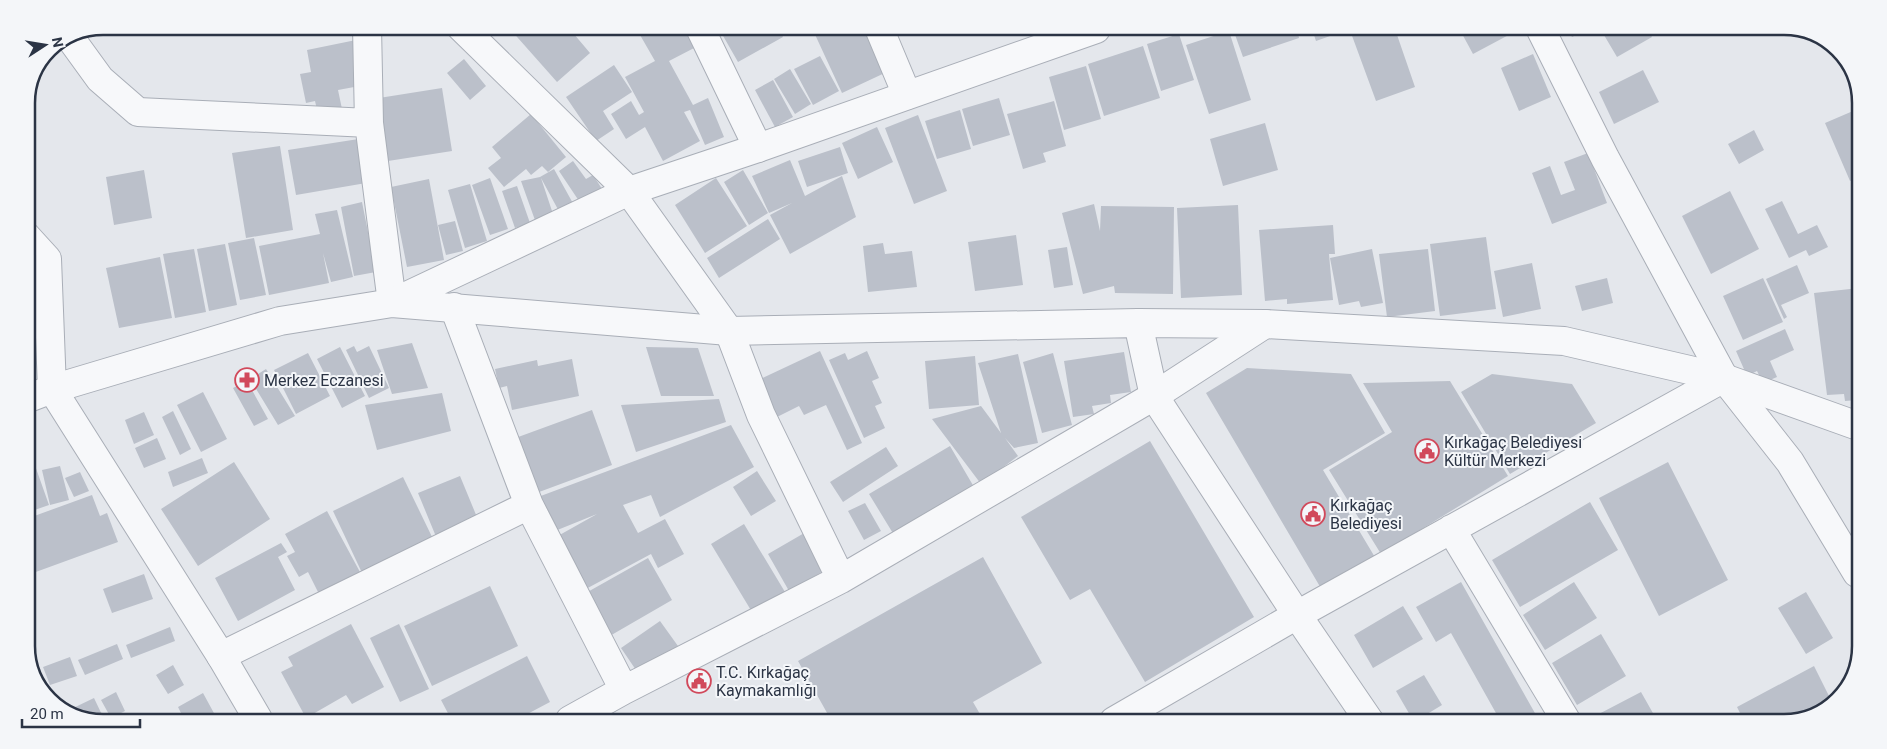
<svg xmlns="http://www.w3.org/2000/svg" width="1887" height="749" viewBox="0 0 1887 749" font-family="Roboto,sans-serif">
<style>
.building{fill:#bbc0ca}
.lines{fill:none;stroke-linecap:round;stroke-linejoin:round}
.minor-casing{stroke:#a9aeb7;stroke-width:30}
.tertiary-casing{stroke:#a9aeb7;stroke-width:30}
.minor{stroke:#f7f8fa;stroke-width:28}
.tertiary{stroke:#f7f8fa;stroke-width:28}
.labels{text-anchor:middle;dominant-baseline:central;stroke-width:4;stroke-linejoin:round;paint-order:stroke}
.poi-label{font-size:16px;fill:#2b3445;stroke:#f4f6f9;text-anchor:start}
.rim{fill:none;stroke:#2b3445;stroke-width:2.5}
</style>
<rect width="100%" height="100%" fill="#e4e7ec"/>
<!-- building -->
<path class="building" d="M512,27H568L590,53L557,82L510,29Z
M636,28H686L696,47L669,61L693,105L708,98L724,137L705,145L690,110L684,112L700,141L663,161L645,127L626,139L611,114L631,101L639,115L644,112L625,77L655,61Z
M733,28H778L783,37L738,62L722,34Z
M812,28H869L889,71L842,93Z
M1233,29H1297L1299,38L1243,57Z
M1312,29H1347V30L1316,41Z
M1360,29H1395L1415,87L1376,101L1351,33Z
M1460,30H1518L1473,54Z
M1568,30H1587L1572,37Z
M1601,30H1648L1652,37L1617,57Z
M1229,31L1251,100L1209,114L1186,45Z
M1179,34L1194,80L1161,91L1147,44Z
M356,40L365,85L338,90L342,109L318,114L315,101L306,103L300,74L311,72L307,50Z
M1143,46L1160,98L1104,116L1088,64Z
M1533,54L1551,97L1519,111L1501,68Z
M820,56L839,91L813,105L794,69Z
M464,59L486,86L470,100L447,73Z
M614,65L632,92L603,111L614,129L596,141L566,97Z
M1086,66L1101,119L1064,130L1049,77Z
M790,69L811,104L795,114L774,79Z
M1643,70L1659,102L1614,124L1599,92Z
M773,80L793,117L775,127L755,90Z
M442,88L452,151L388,161L379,98Z
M999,98L1010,135L973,146L962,109Z
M1054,101L1066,146L1043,153L1046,162L1023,169L1007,114Z
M1860,108V177L1850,181L1825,123Z
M960,110L971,149L937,159L925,121Z
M531,114L566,157L548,172L542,166L531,175L526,169L504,187L488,168L501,158L492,147Z
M918,115L947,191L914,204L885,128Z
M1265,123L1278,170L1223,186L1210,139Z
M877,127L893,162L858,179L842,143Z
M1754,130L1764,150L1739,164L1728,144Z
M365,138L372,182L296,195L288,150Z
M280,146L293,230L246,238L232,153Z
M840,147L848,173L807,187L798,161Z
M1588,153L1607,203L1552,224L1532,173L1550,166L1561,195L1575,190L1564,162Z
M790,160L805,196L842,176L856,217L790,254L770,215L792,203L769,213L752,176Z
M573,161L586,179L593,175L606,195L585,210L559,171Z
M554,169L575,207L561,215L541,178L554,217L536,223L521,181L540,177Z
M144,170L152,218L114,225L106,177Z
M743,170L768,213L749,225L724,182Z
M490,178L508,229L490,235L472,185Z
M716,178L747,226L705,253L675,205Z
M429,179L444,260L407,267L391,187Z
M470,184L487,241L465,248L448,190Z
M517,186L530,223L515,228L502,191Z
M1730,191L1759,249L1711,274L1682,216Z
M1782,201L1798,234L1817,225L1828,247L1809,256L1806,250L1789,258L1765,209Z
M362,202L376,272L354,276L341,207Z
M1094,204L1100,231L1101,206L1174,207L1173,294L1115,293L1114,286L1083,294L1062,213Z
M1238,205L1242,295L1181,298L1177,208Z
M337,210L353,277L331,282L323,253L329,283L269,295L259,246L320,234L315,214Z
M768,219L780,239L719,278L707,258Z
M455,221L463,251L446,255L438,225Z
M1333,225L1335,254H1329L1333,300L1287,304V299L1265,301L1259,230Z
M1016,235L1023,285L975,291L968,242Z
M1486,237L1496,309L1440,316L1430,244Z
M254,238L266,295L240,300L228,243Z
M883,243L885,254L912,251L917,287L868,292L863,246Z
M225,244L237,305L209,311L197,249Z
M1067,247L1073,285L1054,288L1048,250Z
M194,249L206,312L175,318L163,254Z
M1372,249L1383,303L1361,307L1359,301L1339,305L1330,258Z
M1428,249L1435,311L1387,317L1379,254Z
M160,257L172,318L119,328L106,268Z
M1532,263L1541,309L1503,317L1494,271Z
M1797,265L1809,293L1781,305L1787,317L1784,319L1766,279Z
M1607,278L1613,303L1582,311L1575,286Z
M1763,278L1783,322L1743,340L1723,296Z
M1859,288V351H1857L1858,400L1845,401L1844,394L1827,395L1814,293Z
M26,317L33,346L26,347Z
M1785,329L1794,350L1770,361L1777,377L1763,383L1757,371L1747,376L1736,351Z
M412,343L428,388L392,394L377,350Z
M354,346L357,352L369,346L389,388L369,398L346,350Z
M340,347L365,396L342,408L317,359Z
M646,347L698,348L714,396H661Z
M820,351L862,443L847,450L826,405L804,415L799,406L773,419L750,384Z
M867,351L879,378L872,381L882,403L875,406L885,428L864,438L829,360L845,353L848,360Z
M1124,352L1131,392L1110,395L1111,403L1092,406L1094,414L1073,417L1064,361Z
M308,353L330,396L296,414L274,370Z
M1053,353L1072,425L1042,433L1023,362Z
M1018,354L1038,443L1014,448L1005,438L1018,456L981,484L932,419L981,406L1001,433L978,363Z
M975,356L979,405L929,409L925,361Z
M572,359L579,396L512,410L507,386L499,388L495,369L537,360L538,366Z
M1247,368L1351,374L1385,433L1323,470L1376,559L1322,590L1206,393Z
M266,369L295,416L278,425L250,379Z
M1492,374L1572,384L1596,423L1510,474L1461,392Z
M247,381L268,419L254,426L233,388Z
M1450,381L1508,476L1381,554L1329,470L1392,432L1363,383Z
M203,392L227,439L201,452L177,405Z
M442,393L451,431L377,450L365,405Z
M719,399L726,422L636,452L621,405Z
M592,410L612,465L531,495L510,440Z
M173,411L191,449L180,455L162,417Z
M144,412L154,435L134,444L125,420Z
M731,425L754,467L660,517L651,495L623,505L638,533L665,519L684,554L658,568L651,554L584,590L556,537L597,514L550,533L538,497Z
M157,438L166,459L144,468L135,448Z
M1150,441L1254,617L1145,682L1090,589L1070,600L1021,517Z
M950,446L974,487L894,535L869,494Z
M886,447L898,466L843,502L830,482Z
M32,457L49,505L26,513V459Z
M202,458L208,473L173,487L168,472Z
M234,462L270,519L198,566L161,509Z
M1668,462L1728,580L1659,616L1599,498Z
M60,466L69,500L50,505L42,470Z
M757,471L776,501L751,516L733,487Z
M80,472L89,491L74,497L65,478Z
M460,476L479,522L437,539L418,493Z
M403,477L434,541L363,575L333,511Z
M92,495L100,516L107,513L118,542L33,573L26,554V519Z
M1590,502L1618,550L1520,607L1492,560Z
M865,503L881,531L864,540L848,511Z
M327,511L360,572L319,594L308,572L299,577L287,556L295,552L285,534Z
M744,524L785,592L752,612L711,544Z
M806,532L827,569L789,591L768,554Z
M281,543L287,552L278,557L295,590L238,621L215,578Z
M983,557L1042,663L973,702L984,721L831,720L798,661Z
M648,558L672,600L608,637L584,594Z
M144,574L153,599L112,613L103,589Z
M1461,582L1540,722H1501L1451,633L1436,642L1416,607Z
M1574,582L1597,618L1545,650L1523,615Z
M490,586L518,646L432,686L404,626Z
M1806,592L1833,638L1806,654L1778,608Z
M1403,606L1423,639L1373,668L1354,635Z
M660,621L678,646L638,673L621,648Z
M351,624L384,687L352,704L346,695L306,718L281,672L293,666L288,657Z
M399,624L429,689L400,702L370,638Z
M170,627L175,641L131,658L126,645Z
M1601,634L1626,676L1577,705L1552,663Z
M117,644L123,659L85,675L78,660Z
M527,656L550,702L516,720L451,719L441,700Z
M70,657L77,676L50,685L43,667Z
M173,665L184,685L168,694L156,675Z
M1814,666L1832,702L1827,710L1784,723H1745L1737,707Z
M1424,675L1442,705L1414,722L1396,691Z
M116,692L125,711L111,718L101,700Z
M1641,692L1658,722H1599L1595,716Z
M203,693L215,715L209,719H184L178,707Z
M94,698L104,719H78L67,711Z
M1454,713L1458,722H1438Z"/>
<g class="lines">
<!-- minor casing -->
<g class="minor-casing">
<path id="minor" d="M367,27L369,123L392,303
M461,27L629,191L729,331L761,415L841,579
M700,28L758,148
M879,28L907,95
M1541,30L1605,158L1724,378L1790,462L1857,573
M71,39L100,79L138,112L369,123
M26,236L47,259L52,389
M454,307L529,505L624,690
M1451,529L1567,722
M221,656L529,505
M570,720L624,690L841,579L1154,396L1265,324
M1114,721L1297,615L1724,378"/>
</g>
<!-- tertiary casing -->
<g class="tertiary-casing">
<path id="tertiary" d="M394,302L629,191L758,148L1096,29
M1138,323L1154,396L1297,615L1370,722
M52,389L221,656L258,719
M26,399L52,389L280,321L392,303L729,331L1138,323L1265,324L1564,341L1724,378L1858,426"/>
</g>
<!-- minor -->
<use href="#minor" class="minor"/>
<!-- tertiary -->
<use href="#tertiary" class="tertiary"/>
</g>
<!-- icons -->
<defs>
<g id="pharmacy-ring" transform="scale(1.25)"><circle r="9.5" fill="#f4f6f9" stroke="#d1495b" stroke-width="1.5"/><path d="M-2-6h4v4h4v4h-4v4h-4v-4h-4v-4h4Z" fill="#d1495b"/></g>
<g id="civic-ring" transform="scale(1.25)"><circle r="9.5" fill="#f4f6f9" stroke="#d1495b" stroke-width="1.5"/><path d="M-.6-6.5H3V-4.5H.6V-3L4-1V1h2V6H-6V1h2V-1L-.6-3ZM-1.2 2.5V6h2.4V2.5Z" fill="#d1495b"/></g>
</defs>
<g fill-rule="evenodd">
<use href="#pharmacy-ring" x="247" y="380"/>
<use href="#civic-ring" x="1427" y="451"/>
<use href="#civic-ring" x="1313" y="514"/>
<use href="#civic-ring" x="699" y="681"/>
</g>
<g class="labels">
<!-- poi labels -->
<g class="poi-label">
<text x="264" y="380">Merkez Eczanesi</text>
<text x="1444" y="442">Kırkağaç Belediyesi<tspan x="1444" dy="18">Kültür Merkezi</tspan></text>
<text x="1330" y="505">Kırkağaç<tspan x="1330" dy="18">Belediyesi</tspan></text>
<text x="716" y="672">T.C. Kırkağaç<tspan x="716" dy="18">Kaymakamlığı</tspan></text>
</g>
</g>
<!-- crop -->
<path d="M0 0H1887V749H0ZM103 35H1784A68 68 0 0 1 1852 103V646A68 68 0 0 1 1784 714H103A68 68 0 0 1 35 646V103A68 68 0 0 1 103 35Z" fill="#f4f6f9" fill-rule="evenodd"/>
<path class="rim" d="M103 35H1784A68 68 0 0 1 1852 103V646A68 68 0 0 1 1784 714H103A68 68 0 0 1 35 646V103A68 68 0 0 1 103 35Z"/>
<!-- north arrow -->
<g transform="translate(45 45) rotate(78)" stroke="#f4f6f9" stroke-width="4" paint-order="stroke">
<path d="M0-4L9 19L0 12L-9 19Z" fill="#2b3445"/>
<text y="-8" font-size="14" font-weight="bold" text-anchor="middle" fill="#2b3445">N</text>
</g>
<!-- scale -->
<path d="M22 719v8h118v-8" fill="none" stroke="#2b3445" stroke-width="2.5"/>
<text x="30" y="719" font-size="15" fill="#2b3445" stroke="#f4f6f9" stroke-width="4" paint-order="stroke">20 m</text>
</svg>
